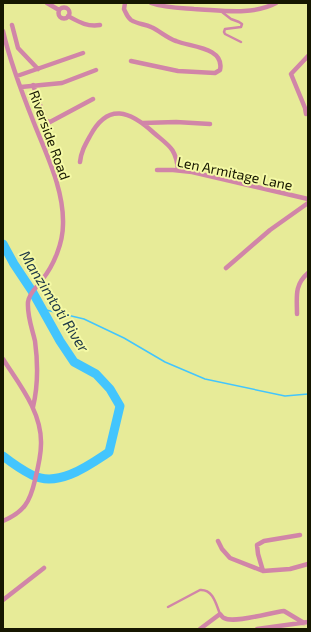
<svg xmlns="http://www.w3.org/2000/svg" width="311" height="632" viewBox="0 0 311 632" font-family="'Exo 2',sans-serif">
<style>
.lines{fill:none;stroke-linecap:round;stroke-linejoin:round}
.stream{stroke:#43c5fd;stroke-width:1.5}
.river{stroke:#43c5fd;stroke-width:9}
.service{stroke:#d185a8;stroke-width:2.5}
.minor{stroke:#d185a8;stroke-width:4.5}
.labels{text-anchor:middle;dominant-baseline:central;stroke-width:4;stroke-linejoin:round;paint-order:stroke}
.street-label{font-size:14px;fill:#161700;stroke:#f4f9a5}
.water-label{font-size:15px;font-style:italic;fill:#203a47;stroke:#f4f9a5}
</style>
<rect width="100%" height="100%" fill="#e7eb98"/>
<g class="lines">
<!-- stream -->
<path class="stream" d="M42,309L84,319L124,338L165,362L205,379L285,396L308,394"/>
<!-- river -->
<path class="river" d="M3,244L14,264L32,291L60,341L74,362L96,374L110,389L120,406L109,452C88,466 58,488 32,475C22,470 12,463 3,456"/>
<!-- service -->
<path class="service" d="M222,12L231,19L239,22L242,24L241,27L225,29L224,32L225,34L241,42
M168,607L200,590C213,589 216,604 220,614"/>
<!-- minor -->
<path class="minor" d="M47,3L59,10
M125,3L124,9C126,13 127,17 131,20C137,24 145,24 151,27C160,31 167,38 176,41C190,47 225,47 220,70L215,73L178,71L131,61
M151,3C165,8 180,8 194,9C220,10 252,16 276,3
M58.5 13a5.5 5.5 0 1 1 11 0a5.5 5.5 0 1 1-11 0Z
M68,16C79,22 87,27 100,25
M12,25L18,48L38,69
M3,31C10,62 22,93 34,123C46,154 64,189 63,224C63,243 54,265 42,280C37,287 29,293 28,302C27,316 32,328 35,341C38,363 38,386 33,407
M17,76L83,53
M33,85L44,116L45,120L50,122L93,99
M21,87L62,83L96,70
M306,114L305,108L291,74L308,56
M143,123L176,122L210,124
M80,162C81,152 85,145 90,136C108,102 130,111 154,133C169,146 176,148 178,170
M157,170H173L192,172L308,199
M226,268L270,230L308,203
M297,314C297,297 294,285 308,273
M3,359C19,384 42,412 41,444C41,456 38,468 35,480C30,502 24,512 3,521
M218,541L222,549L230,558L263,571L290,569L308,564
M263,571L258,554L257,545L264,541L300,535
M3,600L44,568
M200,629L220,614C221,615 223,618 224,618C234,624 272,612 284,611L304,623
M257,629L308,622"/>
</g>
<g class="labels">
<!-- street labels -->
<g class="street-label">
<text transform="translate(50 135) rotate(70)">Riverside Road</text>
<text transform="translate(235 173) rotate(12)">Len Armitage Lane</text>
</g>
<!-- water labels -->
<g class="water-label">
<text transform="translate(55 301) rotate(58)">Manzimtoti River</text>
</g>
</g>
<!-- border -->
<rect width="311" height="632" fill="none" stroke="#161700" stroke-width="8"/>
</svg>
